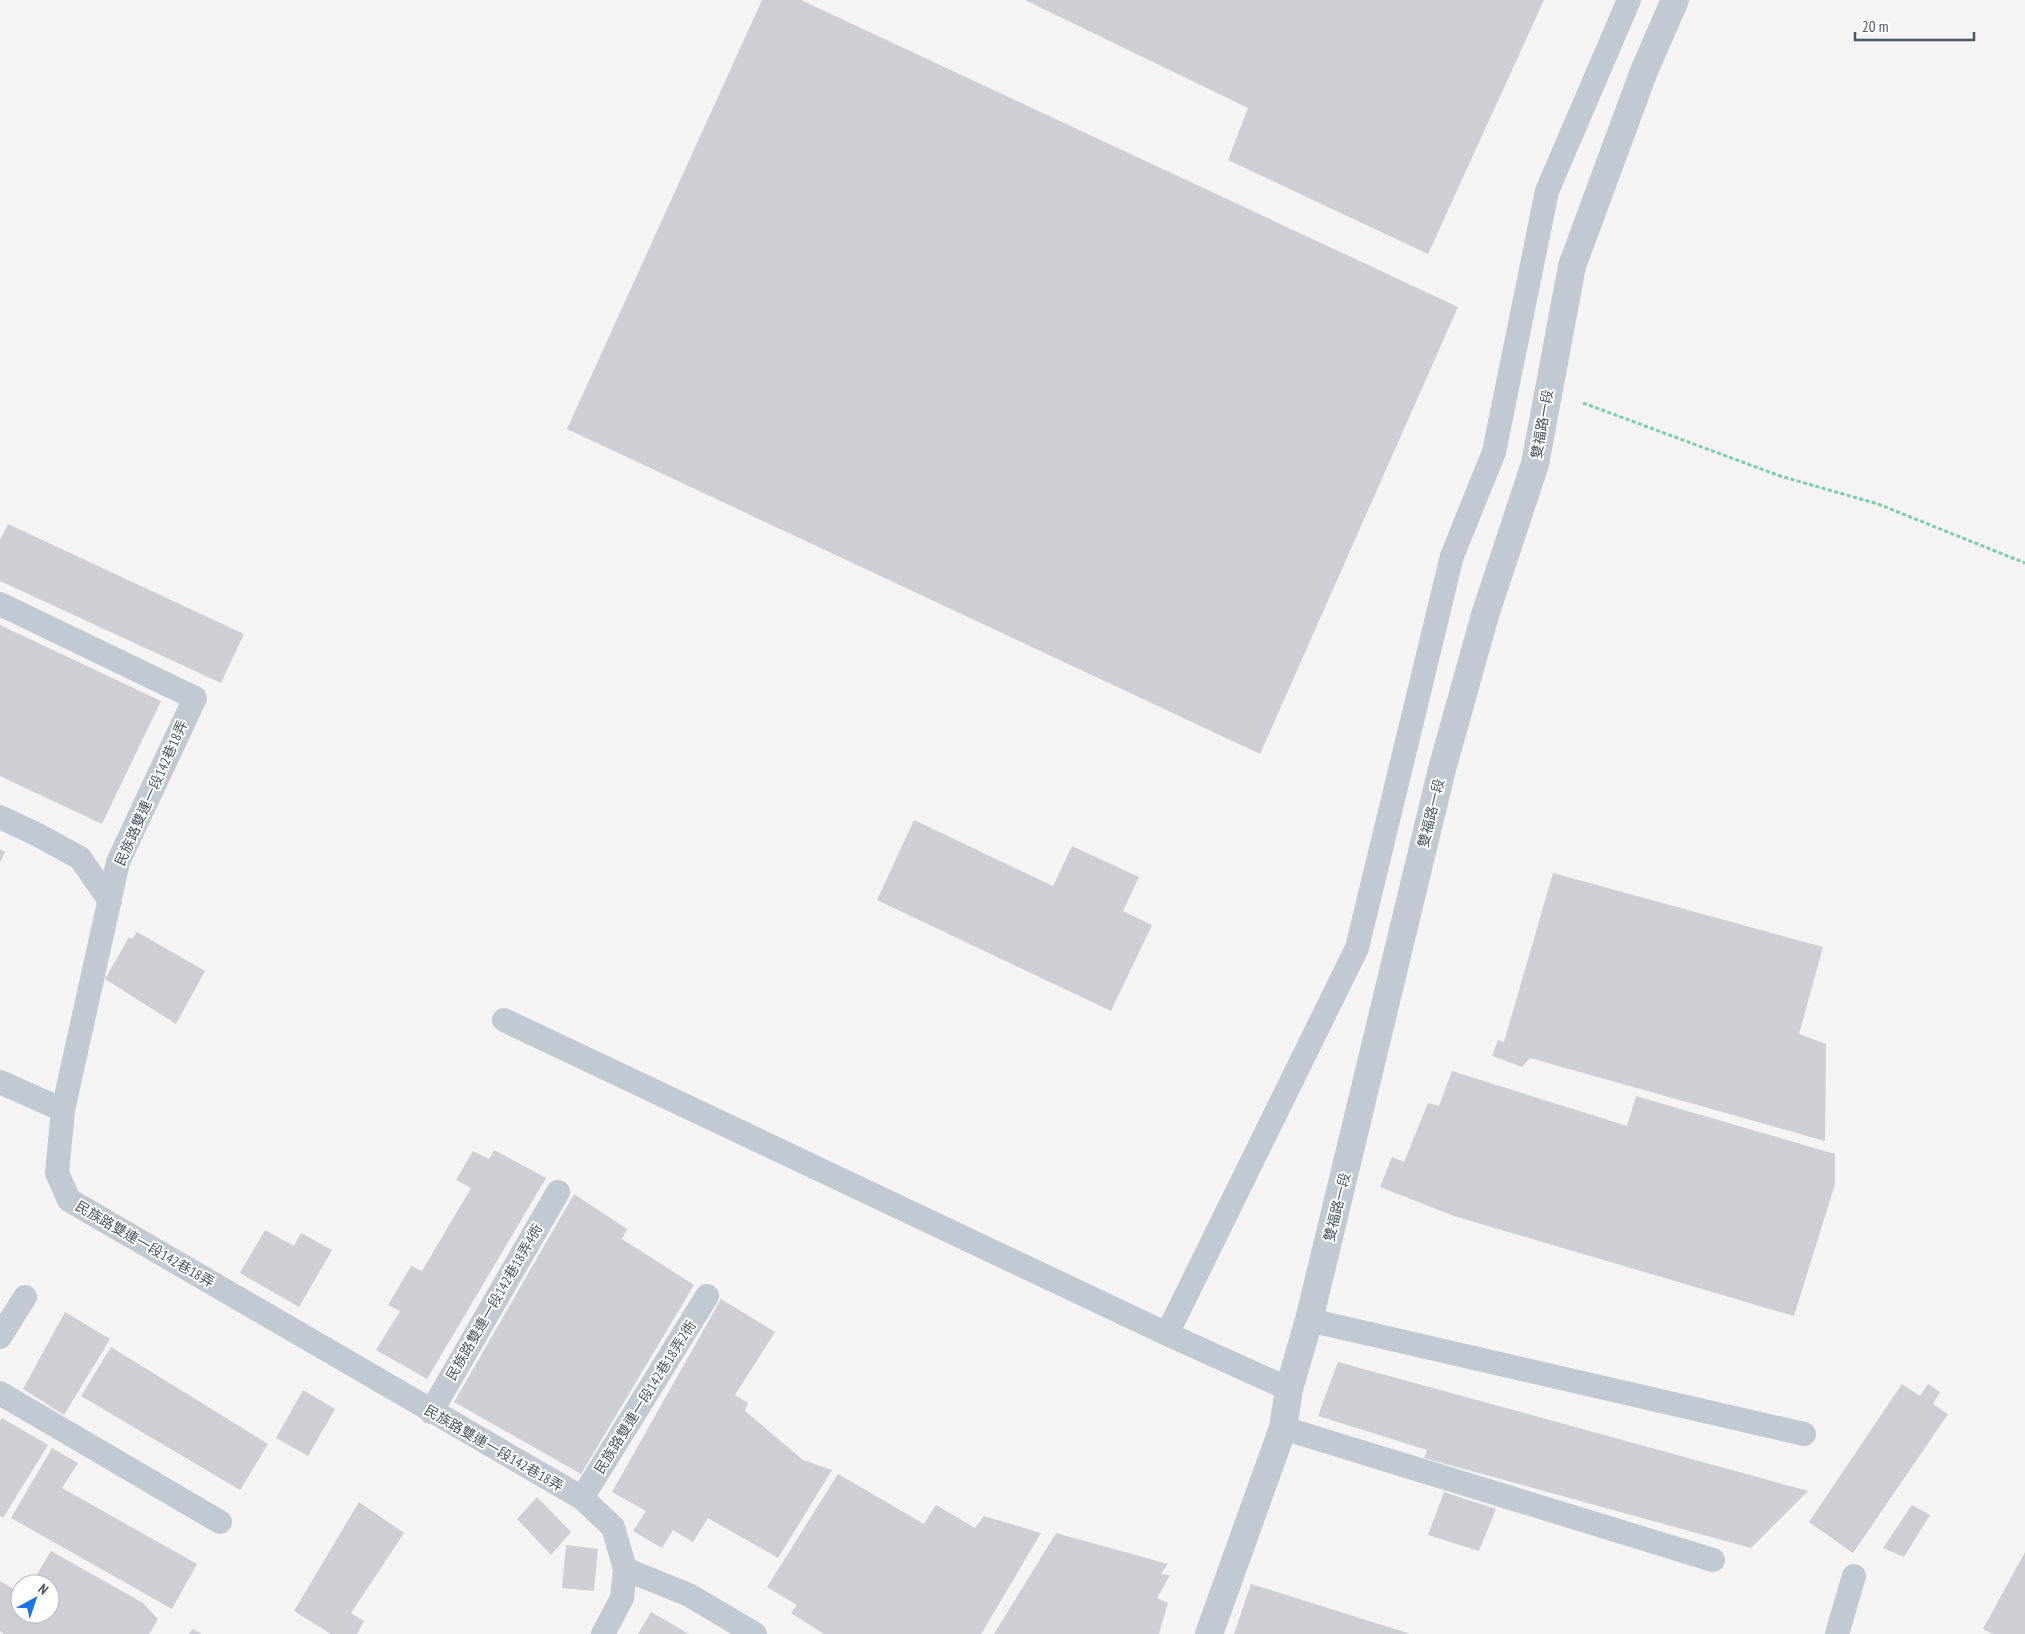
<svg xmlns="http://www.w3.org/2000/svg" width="2025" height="1634" viewBox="0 0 2025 1634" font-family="'PT Sans Narrow','Noto Sans TC',sans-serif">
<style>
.building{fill:#cdcfd5}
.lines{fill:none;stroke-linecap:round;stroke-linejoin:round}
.path{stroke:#7ad0a6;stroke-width:3;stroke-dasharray:4 2.5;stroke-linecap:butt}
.lane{stroke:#c1cad2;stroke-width:24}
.street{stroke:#c1cad2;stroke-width:28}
.labels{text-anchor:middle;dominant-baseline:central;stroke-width:4;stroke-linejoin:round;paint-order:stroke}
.street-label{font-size:14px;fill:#4a5661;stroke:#fff}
</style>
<rect width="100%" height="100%" fill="#f5f3f3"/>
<!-- building -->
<path class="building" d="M762,0H801L1458,307L1260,754L567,429Z
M1025,0H1544L1428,254L1228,160L1248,108Z
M8,524L244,634L221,683L0,581V540Z
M0,625L161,701L102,824L0,776Z
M914,820L1053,886L1072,846L1139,877L1123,911L1152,925L1111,1011L877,900Z
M0,849L5,852L0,862Z
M1553,873L1823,947L1799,1034L1826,1044L1825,1141L1530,1058L1522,1067L1492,1056L1498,1040L1504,1042Z
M137,932L205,971L176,1024L105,979L129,937L132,939Z
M1452,1071L1627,1126L1636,1096L1835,1154V1184L1794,1316L1454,1216L1380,1187L1392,1157L1404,1162L1428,1103L1439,1106Z
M494,1150L546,1178L427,1379L376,1350L400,1311L388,1305L411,1266L422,1271L471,1188L456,1180L473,1151L489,1159Z
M574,1194L627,1229L622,1239L694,1285L581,1474L454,1402Z
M265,1230L294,1246L301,1233L332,1250L299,1307L240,1273Z
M721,1299L775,1332L735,1395L748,1403L745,1411L803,1460L832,1470L778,1558L708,1518L693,1542L673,1530L662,1548L633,1531L646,1511L612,1492Z
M65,1312L110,1339L64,1415L23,1389Z
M111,1347L268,1444L240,1490L81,1396Z
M1338,1362L1808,1491L1751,1548L1424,1458L1427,1450L1318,1416Z
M1902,1384L1920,1396L1928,1384L1940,1392L1933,1404L1948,1414L1853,1553L1809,1522Z
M303,1390L335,1409L308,1456L276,1438Z
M2,1418L48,1445L3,1518L0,1516V1422Z
M52,1448L78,1463L62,1488L197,1564L172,1609L11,1518Z
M838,1474L924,1524L936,1505L975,1528L984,1516L1041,1533L981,1634H824L791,1613L797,1605L767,1587Z
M1444,1492L1496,1509L1479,1551L1428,1535Z
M537,1497L571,1532L551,1555L517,1519Z
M359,1502L404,1533L351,1613L364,1621L357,1634H331L294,1611Z
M1912,1505L1930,1515L1904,1557L1883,1548Z
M1056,1533L1168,1564L1161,1574L1170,1575L1157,1598L1168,1603L1159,1634H994Z
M566,1545L598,1549L594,1591L562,1588Z
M51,1551L143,1603L158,1619L149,1634H4L0,1631V1581L20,1593V1614H50V1584H31Z
M2025,1552V1634H1993L1983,1629Z
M1251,1584L1411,1634H1234Z
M651,1612L689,1634H638Z
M192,1629L202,1634H189Z"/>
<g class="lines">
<!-- path -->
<path class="path" d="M1583,403L1780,476L1878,504L2025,563"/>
<!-- lane -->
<path class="lane" d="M0,604L195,698L118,862L63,1110L57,1173L69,1200L582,1498L613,1527L625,1569L622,1598L603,1634
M0,817L38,835L80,858L110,901
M504,1020L1167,1334L1289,1389
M0,1082L63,1110
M1309,1320L1804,1434
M1167,1334L1357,948L1452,556L1494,452L1547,191L1629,0
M0,1337L25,1297
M0,1393L220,1522
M431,1412L558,1192
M1283,1428L1713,1560
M582,1498L707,1296
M625,1569L689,1595L755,1634
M1837,1634L1854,1576"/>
<!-- street -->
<path class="street" d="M1209,1634L1283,1428L1289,1389L1309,1320L1442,769L1485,615L1535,464L1572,266L1644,71L1675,0"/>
</g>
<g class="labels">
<!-- street labels -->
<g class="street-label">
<text transform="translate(1542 424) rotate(-80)">雙福路一段</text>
<text transform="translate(151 793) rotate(-66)">民族路雙連一段142巷18弄</text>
<text transform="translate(1431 813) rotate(-76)">雙福路一段</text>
<text transform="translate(1337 1207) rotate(-76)">雙福路一段</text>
<text transform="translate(145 1244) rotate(30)">民族路雙連一段142巷18弄</text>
<text transform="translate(494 1302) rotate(-60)">民族路雙連一段142巷18弄4衖</text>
<text transform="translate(645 1397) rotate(-58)">民族路雙連一段142巷18弄2衖</text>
<text transform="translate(494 1448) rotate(30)">民族路雙連一段142巷18弄</text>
</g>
</g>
<!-- north arrow -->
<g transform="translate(35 1599) rotate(40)"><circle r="24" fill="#ffffff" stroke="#b7bbc0"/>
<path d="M0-4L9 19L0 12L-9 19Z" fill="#1a73e8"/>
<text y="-8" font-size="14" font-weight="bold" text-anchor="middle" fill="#4a5661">N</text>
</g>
<!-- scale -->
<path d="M1855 32v8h119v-8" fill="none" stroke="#4a5661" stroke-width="2.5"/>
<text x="1862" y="32" font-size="15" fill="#4a5661" stroke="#ffffff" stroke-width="4" paint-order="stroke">20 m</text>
</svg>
